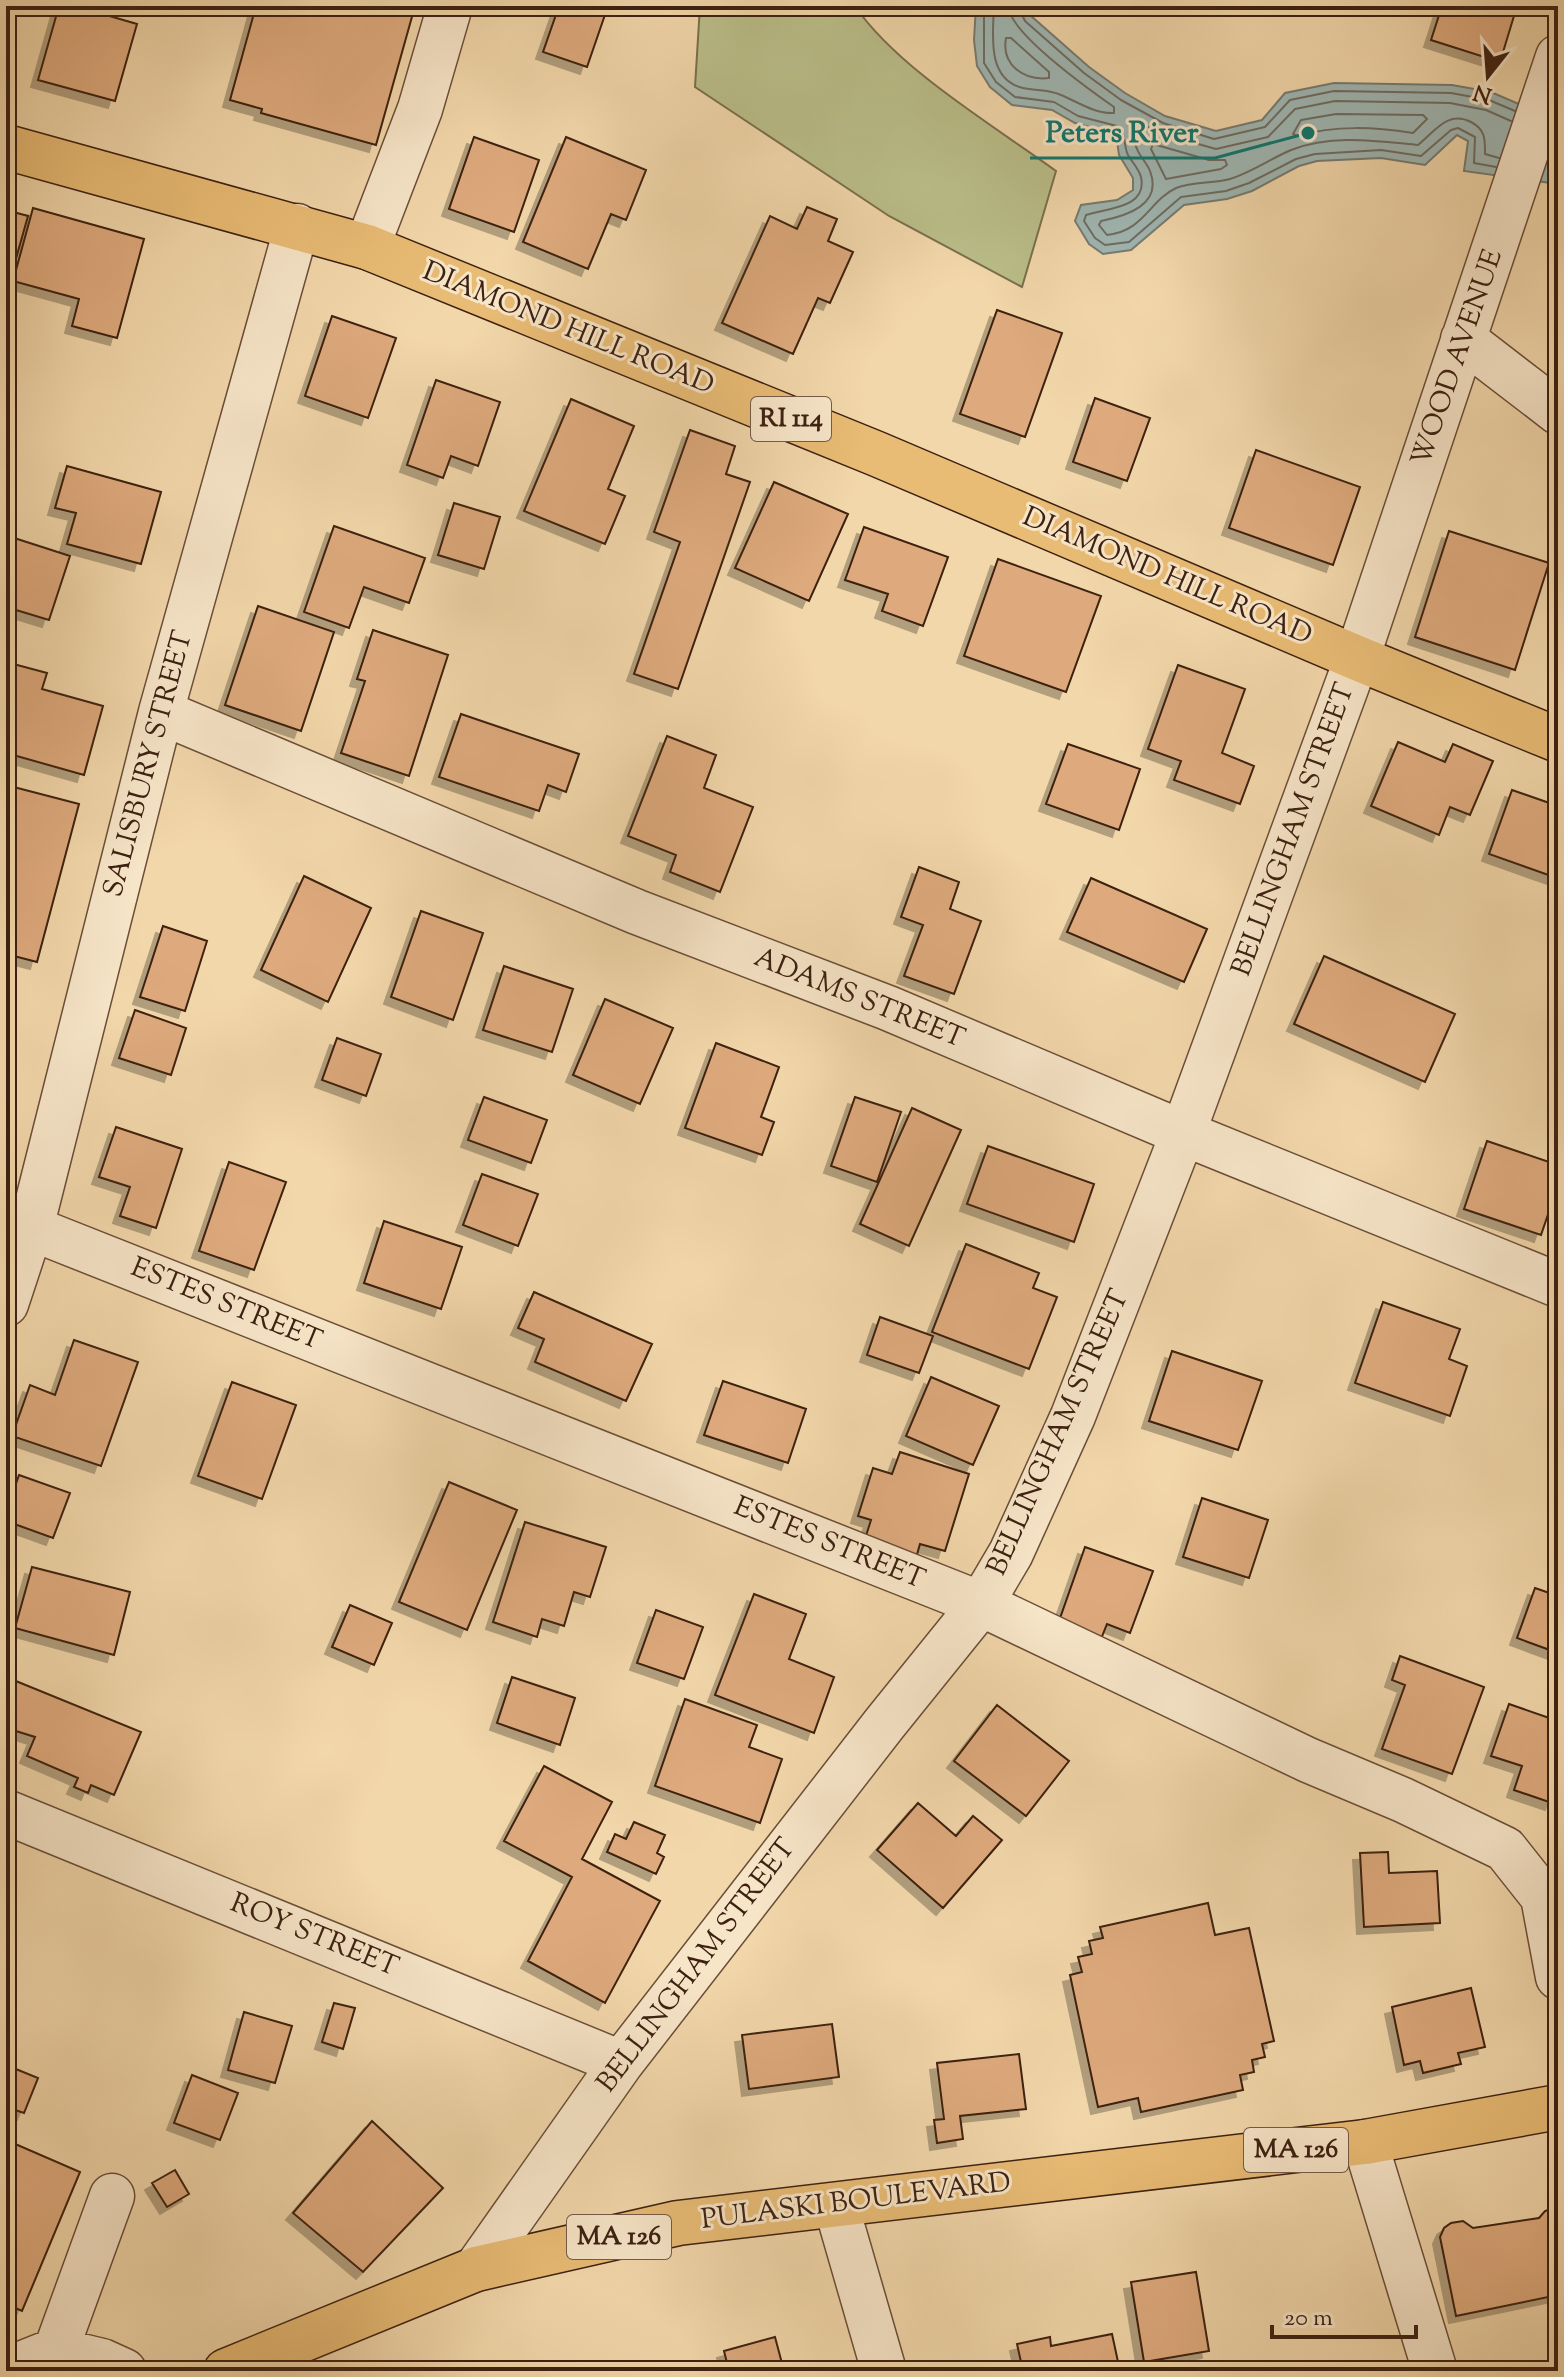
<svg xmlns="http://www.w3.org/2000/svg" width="1564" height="2377" viewBox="0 0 1564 2377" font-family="'Sorts Mill Goudy',serif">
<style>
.green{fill:#babe89;stroke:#7b6f4d;stroke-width:2}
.water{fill:#9fb7b3;stroke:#777b72;stroke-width:2}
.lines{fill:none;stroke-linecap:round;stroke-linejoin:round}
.shore{stroke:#6e6c62;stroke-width:2}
.building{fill:#deaa7d;stroke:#3c2011;stroke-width:2;filter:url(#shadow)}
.minor-casing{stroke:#6a4e37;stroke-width:47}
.major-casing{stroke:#3c2011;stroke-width:47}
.minor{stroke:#f7e5c8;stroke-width:44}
.major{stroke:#e9bc75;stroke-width:44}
.labels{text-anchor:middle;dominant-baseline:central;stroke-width:6;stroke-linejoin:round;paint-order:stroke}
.shield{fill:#f7e5c8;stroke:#745b48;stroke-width:2}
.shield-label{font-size:26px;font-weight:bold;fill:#3c2011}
.street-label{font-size:28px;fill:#3c2011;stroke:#f7e5c8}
.leader{fill:none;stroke:#0f766e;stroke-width:3}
.callout-dot{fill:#0f766e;stroke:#f7e5c8;stroke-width:3}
.callout-label{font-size:30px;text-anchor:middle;font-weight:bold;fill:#0f766e;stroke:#f7e5c8;stroke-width:6;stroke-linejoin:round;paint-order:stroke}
</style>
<defs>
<filter id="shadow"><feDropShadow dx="-7" dy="7" stdDeviation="0" flood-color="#0004"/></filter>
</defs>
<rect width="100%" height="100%" fill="#f2d7aa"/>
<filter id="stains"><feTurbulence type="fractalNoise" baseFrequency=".0025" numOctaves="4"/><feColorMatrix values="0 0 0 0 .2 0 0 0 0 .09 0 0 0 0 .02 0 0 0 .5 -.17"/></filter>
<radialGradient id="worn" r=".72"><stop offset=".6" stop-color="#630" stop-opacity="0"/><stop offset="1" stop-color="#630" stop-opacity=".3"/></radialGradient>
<!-- green -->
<path class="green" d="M700,6H855C897,68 994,126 1056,171L1022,287L889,216L695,87Z"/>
<!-- water -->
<path class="water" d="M976,6H1025L1030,15L1089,67L1125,93L1165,116L1216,131L1262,120L1285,93L1334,83L1452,85L1491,92L1558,121V184L1464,171L1468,141L1457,135L1425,165L1381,158L1317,161L1299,166L1252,191L1227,199L1184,205L1131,250L1103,254L1089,244L1075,221L1081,205L1117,200L1133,190V178L1119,155L1116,134L1075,123L1052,110L1012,105L990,87L977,66L974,40Z"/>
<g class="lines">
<!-- shore -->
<path class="shore" d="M984,6V63L996,82L1015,97L1054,102L1078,116L1117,126C1127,134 1123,145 1128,155C1132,162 1139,169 1141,177C1148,209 1105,208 1086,215L1084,221L1095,238L1105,245L1129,242L1181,197L1226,191L1249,183L1296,159L1315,154L1381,150L1421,156L1451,130L1458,128L1475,137L1474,163L1496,167
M994,6C993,34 986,79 1023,88C1036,91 1049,89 1061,95C1078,102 1095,114 1114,113V107C1090,90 1010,34 1008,6
M1018,6L1025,21L1084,73L1121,100L1163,123L1214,139L1265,127L1290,100L1334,91L1451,93L1489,100L1515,111
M1006,38H1011L1049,72V78C1024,81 1001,65 1006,38Z
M1336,114L1423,115L1427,119L1413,133C1374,127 1336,125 1297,136L1293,134L1301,120Z
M1153,144L1209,160H1225L1227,165L1221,169L1166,179L1151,149Z
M1499,158L1485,154C1485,140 1486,130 1471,122C1448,110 1435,131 1418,145C1376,141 1332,134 1291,150C1270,159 1252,172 1230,179C1213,184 1193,181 1176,188C1149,201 1144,231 1107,235L1099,225L1101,221C1126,216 1163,205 1150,171C1147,163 1140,157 1137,149C1133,141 1134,132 1131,124L1134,120L1159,133L1216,149L1268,137L1295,109L1335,101L1450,103L1486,110L1511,121"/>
</g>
<!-- building -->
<path class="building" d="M59,6H75L137,24L115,101L38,80Z
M256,6H415L376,145L261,113L262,109L230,100Z
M559,6H608L587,67L543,52Z
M1442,6H1517L1500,62L1431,40Z
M474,137L539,160L514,232L449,209Z
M566,137L646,170L626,220L611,214L588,269L523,242Z
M807,207L837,219L828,241L853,252L830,303L818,298L793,354L722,323L770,216L797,229Z
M33,208L144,239L117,338L72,326L79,299L13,281Z
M6,210L28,216L6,294Z
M997,310L1062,333L1025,437L960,414Z
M332,316L396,338L368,418L305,396Z
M436,380L500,402L478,466L451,456L443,478L407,465Z
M1095,398L1150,418L1127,481L1073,462Z
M571,399L634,426L608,489L625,496L605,544L524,511Z
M690,430L735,446L726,474L750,482L678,689L634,674L680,542L654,532Z
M1256,450L1360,487L1333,565L1229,528Z
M67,466L161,492L141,564L67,544L76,513L55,508Z
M774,482L848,514L809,601L735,568Z
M454,503L500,517L484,569L438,555Z
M334,526L425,558L409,603L364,587L349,628L304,612Z
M864,527L948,557L923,626L882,611L888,594L845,580Z
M1449,531L1549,563L1515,670L1415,637Z
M8,536L70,556L49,620L6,607Z
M998,559L1101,596L1066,692L964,656Z
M258,606L334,632L301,731L225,705Z
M373,630L448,655L409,776L341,753L365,681L357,679Z
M6,662L47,673L42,689L103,706L84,775L6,753Z
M1178,665L1245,689L1222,753L1254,766L1240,804L1174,780L1181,761L1148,749Z
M461,714L579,754L566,792L548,785L539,811L439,777Z
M667,736L716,755L704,788L753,807L720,892L670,872L676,855L628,836Z
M1398,742L1445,762L1453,744L1493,761L1470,815L1450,807L1439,835L1371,806Z
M1068,744L1140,769L1119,830L1046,804Z
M6,785L79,804L37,962L6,954Z
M1512,790L1558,806V865L1554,877L1489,854Z
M919,867L959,882L950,909L981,921L954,994L904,976L923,925L901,917Z
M304,876L371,908L328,1002L261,970Z
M1091,878L1207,929L1184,982L1067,932Z
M421,911L483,933L453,1020L391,997Z
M163,926L207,941L185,1011L140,997Z
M1324,956L1455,1014L1425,1082L1294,1024Z
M504,966L573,989L552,1052L483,1030Z
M605,999L673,1028L640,1104L573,1075Z
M135,1010L186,1028L171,1075L119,1058Z
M337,1038L381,1054L366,1096L322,1080Z
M716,1043L779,1067L761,1117L774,1122L762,1155L685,1128Z
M484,1097L547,1120L531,1163L468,1140Z
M855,1097L901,1112L877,1182L831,1166Z
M912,1108L961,1130L909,1246L860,1224Z
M116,1127L182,1149L156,1228L120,1216L130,1187L99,1177Z
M1487,1141L1558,1165V1185L1541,1235L1464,1209Z
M988,1146L1094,1184L1074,1242L967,1204Z
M229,1162L286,1182L254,1270L199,1251Z
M482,1174L538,1194L518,1246L463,1225Z
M384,1221L462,1247L441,1309L364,1283Z
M966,1244L1039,1273L1033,1288L1057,1297L1029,1369L932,1332Z
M534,1292L652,1344L626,1401L535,1362L544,1339L518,1328Z
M1383,1302L1460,1329L1449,1359L1467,1366L1450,1416L1355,1383Z
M880,1317L933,1336L919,1373L867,1355Z
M74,1340L138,1362L101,1466L12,1436L30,1385L55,1395Z
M1172,1351L1262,1381L1238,1450L1149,1421Z
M931,1377L999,1406L973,1465L906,1436Z
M723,1381L806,1409L788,1463L704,1435Z
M232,1382L296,1405L262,1499L198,1476Z
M900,1452L969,1474L945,1551L920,1544L916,1558L864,1542L871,1520L858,1516L873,1468L892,1474Z
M19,1475L70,1493L53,1538L6,1521V1513Z
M449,1482L517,1510L467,1630L399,1602Z
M1202,1498L1268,1520L1249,1578L1183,1557Z
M525,1522L606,1547L590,1597L574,1592L564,1626L542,1619L537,1637L493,1622Z
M1085,1547L1153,1571L1130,1633L1107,1624L1101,1639L1058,1624Z
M32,1567L130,1592L114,1655L15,1628Z
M1535,1588L1558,1596V1653L1517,1638Z
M754,1594L806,1614L789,1659L834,1677L814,1733L715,1695Z
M350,1605L392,1623L374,1665L332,1647Z
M656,1610L703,1627L684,1679L637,1663Z
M1400,1656L1484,1687L1452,1774L1382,1749L1405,1685L1392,1680Z
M6,1677L141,1732L114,1795L91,1785L88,1793L74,1787L78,1778L27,1756L35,1737L6,1728Z
M512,1677L575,1698L560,1745L497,1723Z
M685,1699L757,1725L749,1747L782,1759L760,1823L655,1786Z
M1509,1704L1558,1721V1784L1552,1803L1514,1790L1522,1766L1491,1756Z
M997,1705L1069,1761L1026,1816L954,1761Z
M544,1766L612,1802L582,1859L660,1901L605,2003L528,1961L572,1877L504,1841Z
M918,1803L956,1836L973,1816L1002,1840L943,1908L877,1850Z
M634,1822L665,1835L657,1853L664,1857L656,1874L607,1852L615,1834L626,1839Z
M1388,1852L1389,1873L1437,1871L1440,1923L1364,1927L1360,1853Z
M1208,1903L1215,1935L1249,1928L1274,2041L1262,2044L1265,2057L1252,2060L1254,2072L1240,2075L1243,2090L1141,2112L1138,2098L1098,2107L1070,1975L1082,1972L1078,1957L1092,1954L1089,1941L1103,1938L1100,1927Z
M1471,1988L1485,2047L1458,2053L1461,2064L1423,2073L1420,2061L1404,2065L1392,2007Z
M334,2003L355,2008L343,2049L322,2042Z
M244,2012L292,2026L275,2083L228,2070Z
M832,2024L839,2077L749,2089L742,2035Z
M1019,2054L1026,2109L960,2116L963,2139L937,2143L934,2120L944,2119L937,2063Z
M6,2065L38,2078L24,2113L6,2107Z
M192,2075L238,2093L220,2140L174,2123Z
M372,2121L443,2188L363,2272L293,2213Z
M6,2140L80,2172L22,2311L6,2304Z
M175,2170L189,2194L167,2207L152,2183Z
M1558,2206V2295L1456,2316L1440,2237L1444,2228L1451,2223L1463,2221L1473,2228L1539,2218L1545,2211Z
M1196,2272L1209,2351L1144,2362L1131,2282Z
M1112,2334L1120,2371H1023L1017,2344L1050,2337L1051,2346Z
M775,2337L784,2371H729L724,2351Z"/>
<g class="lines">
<!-- minor casing -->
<g class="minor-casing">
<path id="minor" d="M367,247L420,109L450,6
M1463,339L1558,412
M161,712L637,912L888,1008L1183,1133L1558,1285
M6,1220L31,1228L981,1604L1308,1760L1403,1800L1505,1849L1543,1897L1558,1977
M6,1304L31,1228L161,712L297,226
M6,1812L621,2063
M1365,2142L1435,2371
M836,2205L884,2371
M476,2269L621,2063L885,1723L981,1604L1011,1553L1073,1416L1183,1133L1357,658L1558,57
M56,2350L112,2196
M6,2370L56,2350L102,2361L124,2371"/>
</g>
<!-- major casing -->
<g class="major-casing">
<path id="major" d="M6,147L367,247L877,454L1357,658L1558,740
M226,2371L476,2269L678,2223L1365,2142L1558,2107"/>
</g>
<!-- minor -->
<use href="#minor" class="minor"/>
<!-- major -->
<use href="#major" class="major"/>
</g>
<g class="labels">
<!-- shield labels -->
<g class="shield">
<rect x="751" y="397" width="80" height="44" rx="6"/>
<rect x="1244" y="2128" width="104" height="44" rx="6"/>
<rect x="567" y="2215" width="104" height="44" rx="6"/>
</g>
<g class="shield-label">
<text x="791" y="419">RI 114</text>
<text x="1296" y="2150">MA 126</text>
<text x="619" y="2237">MA 126</text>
</g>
<!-- street labels -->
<g class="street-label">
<text transform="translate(568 329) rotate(22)">DIAMOND HILL ROAD</text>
<text transform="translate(1458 358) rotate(-71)">WOOD AVENUE</text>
<text transform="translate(1167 577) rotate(23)">DIAMOND HILL ROAD</text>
<text transform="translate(149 764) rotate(-75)">SALISBURY STREET</text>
<text transform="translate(1294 830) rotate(-70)">BELLINGHAM STREET</text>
<text transform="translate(859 999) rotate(22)">ADAMS STREET</text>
<text transform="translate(226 1305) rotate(22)">ESTES STREET</text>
<text transform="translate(1059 1433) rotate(-66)">BELLINGHAM STREET</text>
<text transform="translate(829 1544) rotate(22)">ESTES STREET</text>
<text transform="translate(314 1936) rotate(22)">ROY STREET</text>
<text transform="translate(697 1966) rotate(-53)">BELLINGHAM STREET</text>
<text transform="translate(856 2202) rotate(-7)">PULASKI BOULEVARD</text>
</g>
</g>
<!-- callouts -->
<path class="leader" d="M1308 133L1215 158H1030"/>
<circle class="callout-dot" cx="1308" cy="133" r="8"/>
<g class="callout-label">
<text x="1122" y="142">Peters River</text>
</g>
<!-- margin -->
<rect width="1564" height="2377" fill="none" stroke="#f2d7aa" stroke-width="32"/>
<rect x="8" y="8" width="1548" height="2361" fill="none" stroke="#3c2011" stroke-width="4"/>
<rect x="16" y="16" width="1532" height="2345" fill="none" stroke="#3c2011" stroke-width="2"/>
<!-- north arrow -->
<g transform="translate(1488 76) rotate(197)" stroke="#f7e5c8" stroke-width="6" paint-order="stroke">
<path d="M0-6L14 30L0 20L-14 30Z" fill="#3c2011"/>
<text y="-12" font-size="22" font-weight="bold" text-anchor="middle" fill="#3c2011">N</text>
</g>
<!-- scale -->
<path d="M1272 2325v12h144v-12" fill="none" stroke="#3c2011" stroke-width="4"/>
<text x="1284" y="2325" font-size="24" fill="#3c2011" stroke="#f7e5c8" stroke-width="6" paint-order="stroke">20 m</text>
<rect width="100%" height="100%" filter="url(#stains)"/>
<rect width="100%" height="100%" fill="url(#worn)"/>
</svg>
